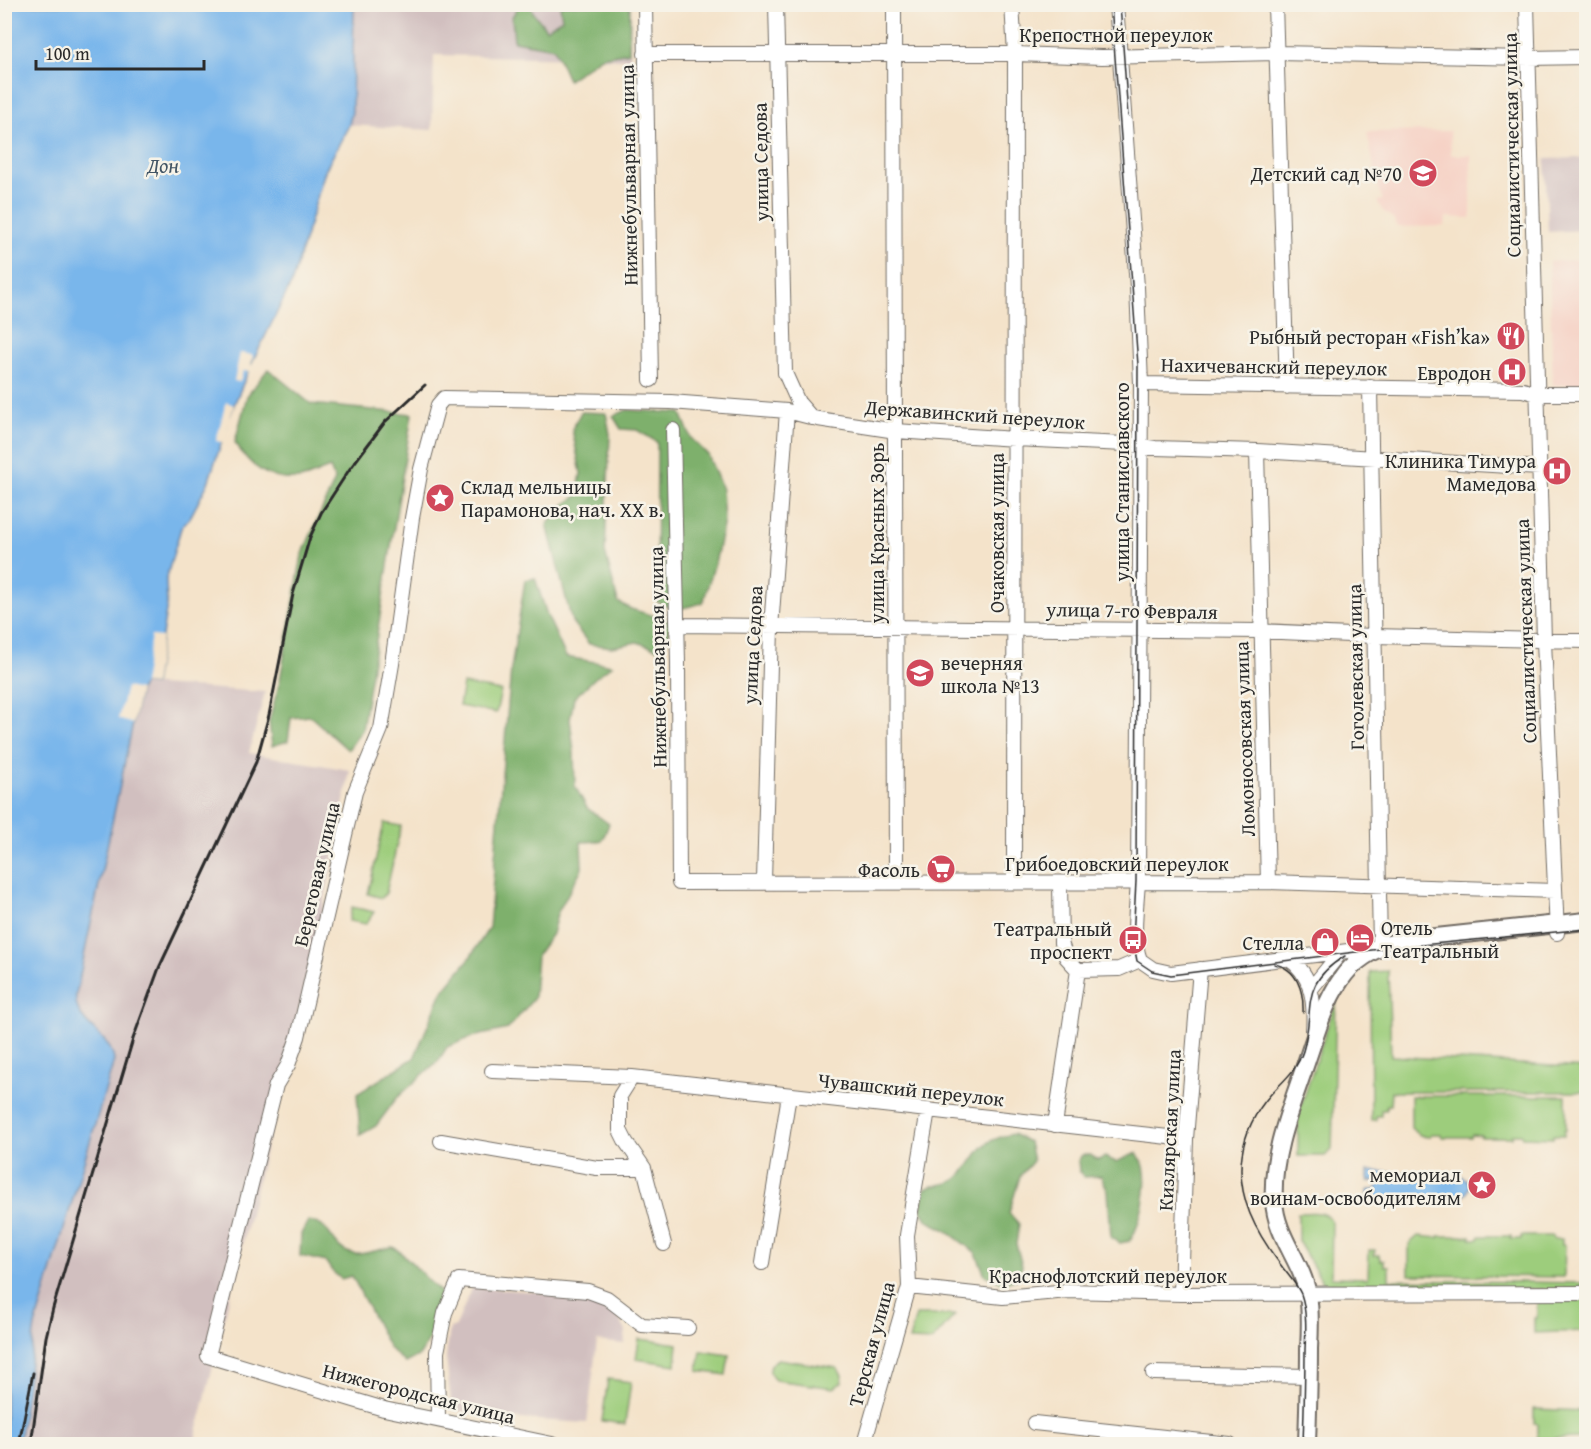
<svg xmlns="http://www.w3.org/2000/svg" width="1591" height="1449" viewBox="0 0 1591 1449" font-family="'Gentium Book Plus',serif">
<style>
.built{fill:#f6d1c5}
.industrial{fill:#d1bfbf}
.green{fill:#9dcd7c;stroke:#647c54;stroke-width:1.5}
.forest{fill:#7eb06c;stroke:#546e4c;stroke-width:1.5}
.water{fill:#79b6eb;stroke:#52708b;stroke-width:1.5}
.pier{fill:#f4e3ca}
.lines{fill:none;stroke-linecap:round;stroke-linejoin:round}
.minor-casing{stroke:#716b63;stroke-width:16}
.major-casing{stroke:#716b63;stroke-width:20}
.minor{stroke:#fff;stroke-width:14}
.major{stroke:#fff;stroke-width:16}
.tram{stroke:#2b2b2b;stroke-width:1.5}
.rail{stroke:#2b2b2b;stroke-width:3}
.labels{text-anchor:middle;dominant-baseline:central;stroke-width:5;stroke-linejoin:round;paint-order:stroke}
.street-label{font-size:20px;fill:#2b2b2b;stroke:#f7f3e8}
.poi-label{font-size:20px;fill:#2b2b2b;stroke:#f7f3e8;text-anchor:end}
.water-label{font-size:21px;font-style:italic;fill:#425565;stroke:#f7f3e8}
</style>
<rect width="100%" height="100%" fill="#f7f3e8"/>
<filter id="ink" filterUnits="userSpaceOnUse"><feTurbulence type="fractalNoise" baseFrequency=".0167" numOctaves="2"/><feDisplacementMap in="SourceGraphic" scale="12" xChannelSelector="R" yChannelSelector="G"/><feConvolveMatrix kernelMatrix="1 2 1 2 8 2 1 2 1" color-interpolation-filters="sRGB"/></filter>
<filter id="wash" filterUnits="userSpaceOnUse"><feTurbulence type="fractalNoise" baseFrequency=".008" numOctaves="4" result="noise"/><feDisplacementMap in="SourceGraphic" scale="24" xChannelSelector="R" yChannelSelector="G"/><feGaussianBlur stdDeviation="1.35" result="paint"/><feColorMatrix in="noise" values="0 0 0 0 0 0 0 0 0 0 0 0 0 0 0 0 0 1.4 0 .05"/><feComposite in="paint" operator="in"/></filter>
<g filter="url(#wash)">
<rect width="100%" height="100%" fill="#f4e3ca"/>
<!-- built -->
<path class="built" d="M1450,131L1451,155H1471V218L1446,217L1445,226L1397,227L1393,218L1383,211L1377,201L1383,200L1379,191L1367,132Z
M1586,230V384L1553,385L1549,262L1585,259L1583,231Z"/>
<!-- industrial -->
<path class="industrial" d="M354,5H631L630,59L434,55L432,130L349,125L352,112Z
M1586,158V230L1548,232L1545,159Z
M144,684L265,692L249,753L350,770L321,919L194,1444H19L35,1326L114,1061L109,1046L78,1012L75,1005L76,994L140,690Z
M472,1287L587,1296L602,1301L618,1317L626,1331L624,1344L597,1341L587,1423L521,1419L452,1410L446,1358L450,1328L456,1326Z"/>
<!-- green -->
<path class="green" d="M463,684L501,691L496,713L459,706Z
M384,823L401,826L386,893L382,898L368,894Z
M352,907L374,912L366,924L349,921Z
M1388,971L1391,1056L1586,1068V1092H1391L1390,1105H1386V1110H1381V1116H1376V1120H1371L1370,972Z
M1336,1001L1332,1150L1325,1156H1298V1115Z
M1411,1096H1566V1130H1564V1135H1553V1138L1522,1137L1521,1134H1512V1137H1481V1135L1472,1134L1471,1137H1442L1441,1134H1431L1430,1137C1421,1137 1417,1134 1411,1128Z
M1298,1213C1310,1213 1327,1209 1332,1222L1331,1277L1368,1278L1369,1250H1375L1374,1255H1379L1380,1260H1384V1266H1389V1280L1586,1283V1289L1369,1288L1368,1284L1323,1283L1298,1241Z
M1418,1236L1439,1238V1236H1471V1239H1479L1480,1236H1511V1239H1521V1236H1552L1553,1239H1562V1245H1565L1564,1277L1409,1275V1244Z
M1586,1300V1331L1534,1333V1318H1537V1301Z
M916,1315H955L932,1341L909,1340Z
M639,1339L678,1344L676,1365L636,1359Z
M701,1351L729,1355L726,1375L698,1371Z
M778,1359L837,1368L842,1375V1382L834,1388L775,1380C767,1373 769,1364 778,1359Z
M608,1379L631,1382L625,1424L602,1421Z
M1534,1409L1586,1411V1438L1537,1439V1424L1534,1423Z"/>
<!-- forest -->
<path class="forest" d="M520,4L530,5L533,12L546,29L562,19L560,5H630L629,52L601,57L568,80L554,48L514,41L512,17Z
M268,369L311,404L412,414L362,730L348,750L310,716L291,718L288,741L272,746L269,722L280,680L302,555L335,480L330,468C320,471 309,478 299,479C269,482 249,466 235,442L247,396Z
M627,410L681,413L691,438L708,455L722,489L724,521L716,559L703,603L675,610L656,601L657,442L637,430L621,429L613,416Z
M581,412L606,413L610,434L605,552L618,602L631,609L668,620L669,637L661,650L637,642L612,647L589,644L572,622L547,525L559,508L577,496L581,473L572,429Z
M535,578L547,615L566,657L612,665L595,678L574,698L570,719L574,752L575,786L587,808L609,824L602,841L581,842L582,868L557,914L552,934L537,955L534,998L508,1029L472,1037L447,1047L439,1060L396,1099L376,1126L360,1135L357,1094L414,1058L442,992L469,959L489,928L511,669L525,580Z
M1013,1134L1029,1142L1033,1161L1020,1176L1009,1213L1019,1224L1016,1244L1022,1266L1018,1279L1002,1283L985,1275L976,1253L944,1229L928,1221L921,1209L924,1190C934,1183 946,1186 955,1180C982,1160 970,1142 1013,1134Z
M1137,1153C1139,1157 1142,1161 1144,1166C1149,1186 1141,1224 1130,1241L1120,1243L1111,1238L1108,1191L1101,1176L1084,1177L1079,1171L1078,1161L1082,1155H1090L1098,1160L1105,1157L1116,1162Z
M308,1221C335,1224 330,1252 356,1254C360,1255 385,1248 393,1247C412,1259 424,1279 442,1293V1312L429,1340L420,1355L405,1363L389,1348L352,1276L341,1279L332,1271L326,1262L300,1256L301,1234Z"/>
<!-- water -->
<path class="water" d="M5,5H354L352,112L349,125L325,171L292,282L251,365L234,405L208,483L192,514L181,528L166,579L167,605L154,685L144,684L140,690L76,994C73,1026 112,1033 114,1061L35,1326L19,1444H5Z
M1368,1171L1461,1176L1467,1180L1470,1186L1467,1193L1460,1196L1368,1199V1190H1377L1378,1182L1368,1181Z"/>
<!-- pier -->
<path class="pier" d="M240,353L253,355L251,365L254,366L252,372L243,371L240,382L234,381Z
M226,402L234,405L226,433L228,434L226,443L216,441Z
M151,636L162,637L154,685L143,684Z
M126,687L140,690L133,724L118,719Z"/>
</g>
<g filter="url(#ink)">
<g class="lines">
<!-- minor casing -->
<g class="minor-casing">
<path id="minor" d="M645,4L651,380
M776,4L785,373L798,402L812,418
M894,4L896,882
M1012,4L1015,54L1014,882
M1116,4L1137,287L1141,384L1138,881C1137,906 1131,936 1140,960
M1275,4L1287,387
M1527,4L1544,641L1557,933
M645,54H1015L1102,57L1276,53L1528,58L1586,57
M1141,384L1523,390L1537,394H1586
M673,430L678,663L679,883L1268,882L1555,891
M1257,451L1268,882
M678,625L1260,631L1373,636L1586,641
M764,881L771,628L787,411
M1287,958C1313,973 1315,1004 1313,1031
M1140,960L1153,969L1171,973L1380,947L1370,387
M1078,970L1119,969L1140,960
M1310,990L1341,952
M492,1071L632,1077L1186,1139
M632,1077L620,1096V1130L626,1142L644,1168L664,1244
M1055,1125L1078,970L1066,957L1061,943L1060,883
M441,1141L597,1168H644
M762,1263L789,1095
M909,1287L1003,1297L1068,1291L1181,1294L1586,1293
M1181,1294L1186,1139L1200,969
M1153,1373L1309,1376
M438,1419L437,1352L445,1313L459,1280L588,1291L607,1298L642,1325L688,1328
M1034,1423L1230,1444
M552,1444L384,1409L208,1356L276,1085L288,1065L298,1037L355,792L381,729L392,664L412,518L421,469L438,405L444,398L671,402L787,411L818,419L896,431L1015,439L1125,444L1155,448L1257,451L1540,468
M864,1444L909,1287L907,1235L928,1110"/>
</g>
<!-- major casing -->
<g class="major-casing">
<path id="major" d="M1307,1444C1308,1413 1309,1381 1309,1349C1310,1331 1311,1312 1308,1295C1302,1261 1276,1237 1274,1201C1271,1153 1292,1105 1307,1060C1316,1034 1324,1004 1340,981C1354,959 1375,948 1399,941L1586,921"/>
</g>
<!-- minor -->
<use href="#minor" class="minor"/>
<!-- major -->
<use href="#major" class="major"/>
<!-- tram -->
<path class="tram" d="M1111,4L1138,365L1136,881L1133,940L1137,961L1152,971L1171,975L1380,949L1586,929
M1120,4L1128,116
M1274,964C1297,968 1304,991 1303,1013
M1303,1444C1304,1413 1305,1381 1305,1349C1306,1331 1307,1311 1301,1294C1296,1283 1287,1274 1280,1264C1256,1232 1236,1197 1242,1155C1245,1133 1256,1111 1271,1094C1284,1080 1297,1070 1303,1051C1316,1009 1297,985 1345,956"/>
<!-- rail -->
<path class="rail" d="M19,1444L33,1373
M31,1444L46,1337L53,1308L133,1039L159,968L256,762L269,715L293,594L310,537L321,513L349,470L385,422L425,385"/>
</g>
</g>
<!-- icons -->
<defs>
<g id="school-disc" transform="scale(1.5)"><circle r="9.5" fill="#d1495b" stroke="#f7f3e8"/><path d="M0-5L7-2L0 1L-7-2ZM-4 1L0 2.5L4 1V4Q0 6-4 4Z" fill="#fff"/></g>
<g id="restaurant-disc" transform="scale(1.5)"><circle r="9.5" fill="#d1495b" stroke="#f7f3e8"/><path d="M-5-6h1v4h1v-4h1v4h1v-4h1v5L-1.5 .5V6h-2V.5L-5-1ZM5-6V6H3V1.5H1.5Q1.5-4 5-6Z" fill="#fff"/></g>
<g id="hospital-disc" transform="scale(1.5)"><circle r="9.5" fill="#d1495b" stroke="#f7f3e8"/><path d="M-5-5h3v3.5h4V-5h3V5h-3V1.5h-4V5h-3Z" fill="#fff"/></g>
<g id="sight-disc" transform="scale(1.5)"><circle r="9.5" fill="#d1495b" stroke="#f7f3e8"/><path d="M0-6L1.8-2.2L6-1.7L2.9 1.2L3.7 5.4L0 3.3L-3.7 5.4L-2.9 1.2L-6-1.7L-1.8-2.2Z" fill="#fff"/></g>
<g id="supermarket-disc" transform="scale(1.5)"><circle r="9.5" fill="#d1495b" stroke="#f7f3e8"/><path d="M-6-5.5h2.5l.6 2H6L4.5 2H-2.5L-4.4-4H-6ZM-1.5 3.2a1.3 1.3 0 1 0 .1 0ZM3 3.2a1.3 1.3 0 1 0 .1 0Z" fill="#fff"/></g>
<g id="hotel-disc" transform="scale(1.5)"><circle r="9.5" fill="#d1495b" stroke="#f7f3e8"/><path d="M-6-4.5h1.5V1H6V5H4.5V3h-9V5H-6ZM-4 0a1.8 1.8 0 1 1 3.6 0ZM.5 0V-2.5h3Q6-2.5 6 0Z" fill="#fff"/></g>
<g id="bus-disc" transform="scale(1.5)"><circle r="9.5" fill="#d1495b" stroke="#f7f3e8"/><path d="M-5-6H5V4H4V6H2V4H-2V6H-4V4H-5ZM-3.5-4V0h7V-4ZM-3.5 1.2v1.5H-2V1.2ZM2 1.2v1.5H3.5V1.2Z" fill="#fff"/></g>
<g id="shop-disc" transform="scale(1.5)"><circle r="9.5" fill="#d1495b" stroke="#f7f3e8"/><path d="M-5-2.5h2.3a2.7 3.5 0 0 1 5.4 0H5L5.5 6h-11ZM-1.5-2.5h3a1.5 2.3 0 0 0-3 0Z" fill="#fff"/></g>
</defs>
<g fill-rule="evenodd">
<use href="#school-disc" x="1423" y="173"/>
<use href="#restaurant-disc" x="1511" y="336"/>
<use href="#hospital-disc" x="1512" y="372"/>
<use href="#hospital-disc" x="1557" y="471"/>
<use href="#sight-disc" x="440" y="498"/>
<use href="#school-disc" x="920" y="673"/>
<use href="#supermarket-disc" x="941" y="869"/>
<use href="#hotel-disc" x="1360" y="938"/>
<use href="#bus-disc" x="1133" y="940"/>
<use href="#shop-disc" x="1325" y="942"/>
<use href="#sight-disc" x="1482" y="1185"/>
</g>
<g class="labels">
<!-- street labels -->
<g class="street-label">
<text x="1116" y="34">Крепостной переулок</text>
<text transform="translate(1511 145) rotate(-91)">Социалистическая улица</text>
<text transform="translate(760 162) rotate(-91)">улица Седова</text>
<text transform="translate(628 175) rotate(-91)">Нижнебульварная улица</text>
<text transform="translate(1274 366) rotate(1)">Нахичеванский переулок</text>
<text transform="translate(975 414) rotate(4)">Державинский переулок</text>
<text transform="translate(1121 482) rotate(-90)">улица Станиславского</text>
<text transform="translate(876 533) rotate(-90)">улица Красных Зорь</text>
<text transform="translate(996 533) rotate(-90)">Очаковская улица</text>
<text transform="translate(1132 610) rotate(1)">улица 7-го Февраля</text>
<text transform="translate(1525 631) rotate(-92)">Социалистическая улица</text>
<text transform="translate(752 645) rotate(-87)">улица Седова</text>
<text transform="translate(657 657) rotate(-91)">Нижнебульварная улица</text>
<text transform="translate(1355 667) rotate(-91)">Гоголевская улица</text>
<text transform="translate(1244 739) rotate(-92)">Ломоносовская улица</text>
<text x="1117" y="863">Грибоедовский переулок</text>
<text transform="translate(316 874) rotate(-77)">Береговая улица</text>
<text transform="translate(911 1089) rotate(6)">Чувашский переулок</text>
<text transform="translate(1169 1130) rotate(-87)">Кизлярская улица</text>
<text x="1108" y="1275">Краснофлотский переулок</text>
<text transform="translate(871 1344) rotate(-75)">Терская улица</text>
<text transform="translate(419 1393) rotate(14)">Нижегородская улица</text>
</g>
<!-- poi labels -->
<g class="poi-label">
<text x="1402" y="173">Детский сад №70</text>
<text x="1490" y="336">Рыбный ресторан «Fish’ka»</text>
<text x="1491" y="372">Евродон</text>
<text x="1536" y="460">Клиника Тимура<tspan x="1536" dy="23">Мамедова</tspan></text>
<text x="461" y="486" text-anchor="start">Склад мельницы<tspan x="461" dy="23">Парамонова, нач. XX в.</tspan></text>
<text x="941" y="662" text-anchor="start">вечерняя<tspan x="941" dy="23">школа №13</tspan></text>
<text x="920" y="869">Фасоль</text>
<text x="1381" y="927" text-anchor="start">Отель<tspan x="1381" dy="23">Театральный</tspan></text>
<text x="1112" y="928">Театральный<tspan x="1112" dy="23">проспект</tspan></text>
<text x="1304" y="942">Стелла</text>
<text x="1461" y="1174">мемориал<tspan x="1461" dy="23">воинам-освободителям</tspan></text>
</g>
<!-- water labels -->
<g class="water-label">
<text x="163" y="165">Дон</text>
</g>
</g>
<!-- margin -->
<rect width="1591" height="1449" fill="none" stroke="#f7f3e8" stroke-width="24"/>
<!-- scale -->
<path d="M36 60v9h168v-9" fill="none" stroke="#2b2b2b" stroke-width="3"/>
<text x="45" y="60" font-size="18" fill="#2b2b2b" stroke="#f7f3e8" stroke-width="4.5" paint-order="stroke">100 m</text>
</svg>
